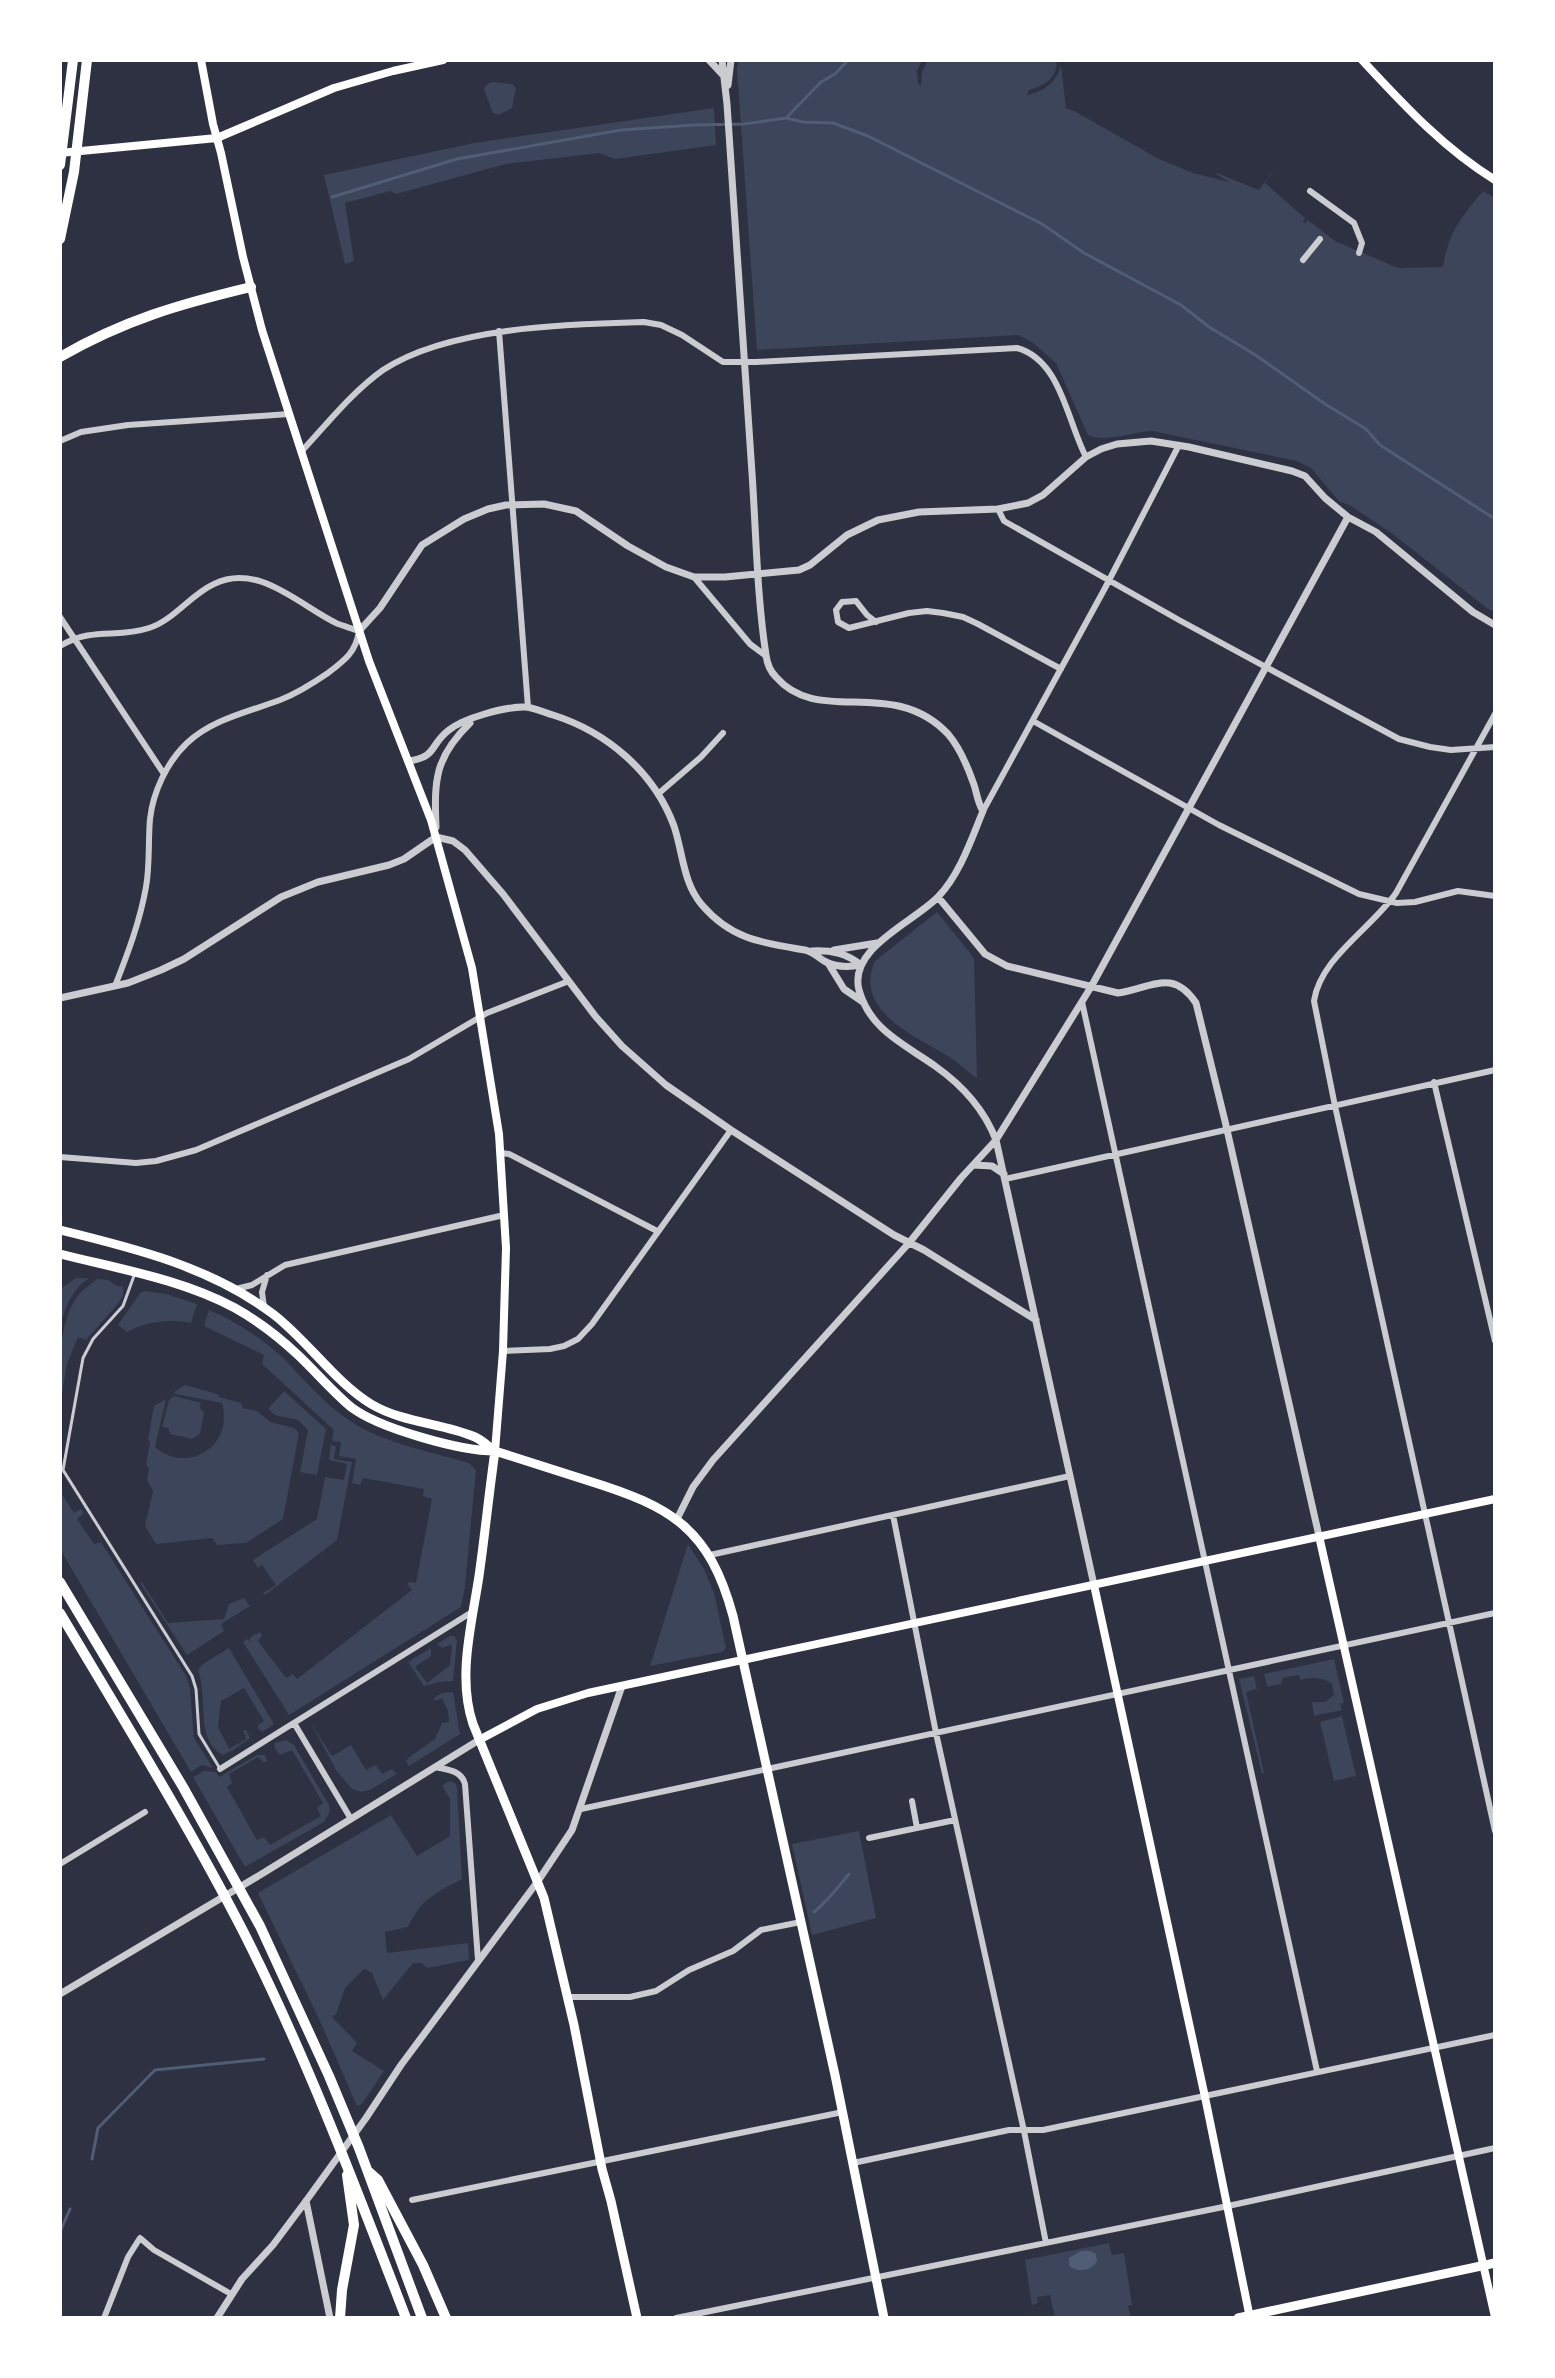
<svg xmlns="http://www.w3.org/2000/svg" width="1555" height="2378" viewBox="0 0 1555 2378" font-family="Figtree,sans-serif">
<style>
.green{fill:#3c4559}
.water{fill:#4f5d75}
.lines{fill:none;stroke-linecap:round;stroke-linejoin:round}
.stream{stroke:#4f5d75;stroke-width:3}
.service{stroke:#caccd0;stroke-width:3}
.minor{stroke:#caccd0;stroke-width:6}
.tertiary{stroke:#caccd0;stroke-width:7}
.secondary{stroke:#fff;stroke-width:8}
.primary{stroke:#fff;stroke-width:9}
.motorway{stroke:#fff;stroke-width:10}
</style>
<rect width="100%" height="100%" fill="#2d3142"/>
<!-- green -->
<path class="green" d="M739,60H922L917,71L918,83L921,86L922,72L928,60H1057C1057,78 1046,85 1029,90L1027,95C1044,91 1055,84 1061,66L1066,108L1076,112L1159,159L1193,173L1229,182L1216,174L1217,173L1259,190L1277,166L1265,183L1305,218L1303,222L1305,223L1308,220L1335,241L1398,268L1443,267C1448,233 1462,216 1483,191L1495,198V612L1488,609L1394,535L1351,506L1339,501L1311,468L1297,461L1152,431C1133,432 1103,443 1088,435L1056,363L1032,342L1018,335L757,350L737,69Z
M492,82L512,84L516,88L512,108L499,115L493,113L484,90L486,85Z
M714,108L716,145L615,159L599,153L506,164L396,194L390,191L345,203L354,261L345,264L324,175L474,143Z
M937,912L974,958L977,1078C966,1071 957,1061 946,1055C913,1035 853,1010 875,961Z
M76,1278H89C75,1288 68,1300 63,1317L60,1316V1289Z
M97,1279L108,1280L119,1287L123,1286V1296L117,1305L86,1340L78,1337L67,1364L60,1405C60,1372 57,1325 77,1297C82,1290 90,1285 97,1279Z
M145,1291L166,1294L197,1304L191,1323C167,1319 149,1321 127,1332L118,1325L140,1293Z
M209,1310C235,1321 260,1337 281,1356C301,1376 320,1399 343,1416C379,1443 426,1450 469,1463L476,1470L465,1586L461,1607L289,1715L243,1642L247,1639L249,1641L252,1636L260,1632L262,1636L258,1641L286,1678L293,1674L297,1679L412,1590L407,1584L409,1582L416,1583L432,1499L423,1496L424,1489L363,1478L360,1485L352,1483L356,1459L339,1456L341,1442L332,1441L334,1430L262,1364L264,1355L204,1326Z
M185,1385L217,1394L219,1397L241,1403L243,1408L257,1411L270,1422L294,1428L299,1433L283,1519L246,1543L217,1545L212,1538L156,1544L145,1526L153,1491L147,1480L149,1469L146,1464L150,1443L148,1439L154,1406L166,1399L155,1447C188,1475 234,1446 222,1403L175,1394L174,1392Z
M284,1391L326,1429L317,1475L300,1472L308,1430L298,1420L275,1415L268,1409Z
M174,1396L201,1403L200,1408L204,1412L200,1434L192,1439L170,1434L168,1428L162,1427L169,1400Z
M331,1445L336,1446L334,1459L352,1462L337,1540L265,1595L263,1593L276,1585L262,1565L258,1568L253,1560L317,1519L325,1477L344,1480L347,1464L329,1460Z
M60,1491L74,1513L81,1509L84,1513L77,1519L94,1544L101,1542L186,1676L190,1688L194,1738L213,1768L202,1765L191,1772L60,1549Z
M688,1544L704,1569L714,1593L726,1648L723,1652L650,1666Z
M142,1582L168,1623L224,1619L229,1604L244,1598L250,1606L221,1624L224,1631L187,1655L140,1583Z
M450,1636H454L457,1640L453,1681L439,1682L424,1686L408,1662L431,1648V1656L415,1667L427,1683L450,1665L452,1644L442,1648L437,1644Z
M229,1648L274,1724L262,1732L258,1728V1725L264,1721L244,1688L221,1701L218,1727L229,1749L246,1739L243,1730H246L250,1738L233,1750L223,1755C199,1743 205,1712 202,1689C202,1682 199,1676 198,1670L203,1664Z
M1334,1659L1344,1703L1340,1704L1342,1710L1314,1716L1312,1702H1325L1334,1695L1332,1684C1323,1677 1310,1677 1300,1680L1299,1675L1283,1678L1281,1684L1267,1687L1264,1674Z
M1254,1676L1257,1689L1246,1692L1264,1773L1262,1774L1239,1679Z
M453,1692L460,1734L409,1766L406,1761L408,1758L435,1739L442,1723L449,1722L448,1711L442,1698L435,1701L434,1698L442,1693Z
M1342,1716L1356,1776L1334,1781L1320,1722Z
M311,1723L332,1756L351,1745L366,1770L376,1765L382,1774L392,1769L397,1774L370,1790L361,1792L352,1789L336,1770Z
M286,1740L294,1745L329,1805L330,1811L324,1822L245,1867L193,1777L204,1771L216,1772L219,1777L257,1755H265L267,1760L266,1762H263L258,1757L229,1774L232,1783L227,1787L257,1840L264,1837L270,1845L321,1816L317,1808L323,1803L292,1750L280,1755L275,1749L274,1743Z
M449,1781L455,1783L457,1787L462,1879C434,1894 422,1898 408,1927L385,1932L387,1953L468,1943L469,1960L427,1968L421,1963H413L383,2000L372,1973L364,1969L345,1988L336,2014L332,2017L357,2043L352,2051L384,2071L362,2104L357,2106L320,2021L258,1893L391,1815L417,1856L450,1836V1799L442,1786Z
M859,1831L876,1918L812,1935L792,1844Z
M1109,2243L1112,2255L1124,2253L1132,2305L1128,2306L1131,2318H1055L1050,2295L1037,2297L1038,2303L1032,2305L1025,2260Z"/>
<!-- water -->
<path class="water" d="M1081,2251H1091L1096,2254L1097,2261C1091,2271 1079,2273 1069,2266V2258Z"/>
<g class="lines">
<!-- stream -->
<path class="stream" d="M787,117L821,82L835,74L848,60
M332,197L457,159L621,130L694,125L744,124L786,118L803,122L833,123L868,136L1042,224L1084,253L1181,305L1209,327L1254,354L1325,404L1366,429L1380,445L1495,519
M814,1912C828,1901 838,1887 849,1874
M92,2159L98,2128L155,2070L264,2059
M60,2232L70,2209"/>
<!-- service -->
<path class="service" d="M135,1273L123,1306L93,1339L83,1358L63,1470L192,1676L196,1689L199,1734L219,1767"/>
<!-- minor -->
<path class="minor" d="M1310,191L1354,223L1362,243L1359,253
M1303,260L1320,239
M499,331L528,707
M60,441L81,432L128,425L289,414
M301,452C327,424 352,392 383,370C448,327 567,324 644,322L661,325L682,335L723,362H756L1017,348C1061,360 1067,421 1086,457
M998,509L1004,521L1179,620L1399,739L1430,747L1451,750L1495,747
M694,577L750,644L766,656
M60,617L164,774
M876,622L867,615L856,601L842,602L836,610L838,622L849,628L909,613L927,611L943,613L963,617L978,624L1061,669
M60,646C94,626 116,639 149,628C174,620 190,595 214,584C258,562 299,605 336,623C343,626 351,628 359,631C356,652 345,660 328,673C312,684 298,693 280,700C248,712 213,719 187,743C167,762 153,792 150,819C148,842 150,865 146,887C140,921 128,953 115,986
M1495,714L1396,893C1372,928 1320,958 1314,1001L1335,1106L1495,1831
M1033,721L1219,825L1359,894L1397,903L1415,902L1458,891L1495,896
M658,794L701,757L723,733
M983,811L1104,590L1179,445
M1082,1002L1317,2071
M1434,1082L1495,1341
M501,1153L509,1154L657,1231
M60,1157L136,1163L156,1161L196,1150L409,1059L487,1013L569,981
M1005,1179L1495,1070
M236,1289L252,1285L285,1265L504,1215
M264,1307L262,1292L267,1275
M503,1351L550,1349L564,1346L578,1339L592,1324L731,1130
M893,1515L936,1733L1024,2131L1046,2243
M710,1555L1070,1476
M294,1723L351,1819
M435,1767C448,1770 461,1770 465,1784L478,1960
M220,1769L472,1612
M912,1801L917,1828
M581,1809L1495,1613
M869,1838L955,1820
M60,1864L145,1812
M567,1997H630L656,1991L689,1970L733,1951L761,1930L801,1922
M853,2163L1009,2130H1043L1495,2035
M412,2200L843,2112
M104,2318L128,2257L140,2238L154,2250L231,2294
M676,2318L1228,2206L1495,2148"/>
<!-- tertiary -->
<path class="tertiary" d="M709,60L724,76
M722,60L727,104C735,227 743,350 752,473C756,532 757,597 766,655C767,663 770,671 776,677C819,727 892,675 948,734C960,748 967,765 973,782C977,792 977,802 983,811C971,840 960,874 938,897C914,922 848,948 859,990C870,1030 904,1044 935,1066C962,1085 984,1109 996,1140L1094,1585
M728,85L731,60
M359,631L380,608L422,545L464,519L488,509L506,505L544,504L576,511L628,546L666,567L694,577H725L799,570L810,565L847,535L878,520L919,512L998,509L1028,503L1043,495L1086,457L1101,449L1117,444L1151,441L1189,447L1292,471L1305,476L1325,498L1348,517L1376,532L1473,612L1495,625
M408,761C438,757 429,745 449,730C464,718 504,707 524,707C533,707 543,712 553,715C607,732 654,772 674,826C683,853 683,883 702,905C732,940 763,943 805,950C814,952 818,958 826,962C836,967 850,967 861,965
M436,827C434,780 435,757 470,723
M436,837L453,841L465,850L503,894L596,1017L622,1046L666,1085L731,1130L894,1235L924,1250L1036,1320
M938,897L985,954L1007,966L1118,993C1150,989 1172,967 1196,1003L1225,1121L1319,1536
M834,950L877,943
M812,951C831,950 846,953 861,965
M828,963L844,989L863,1002
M60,998L128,983L161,970L184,959L281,897L318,882L389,865L404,859L436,837
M974,1165L992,1166L1004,1174
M677,1519L693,1487L713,1460L909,1243L961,1178L996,1140L1091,987L1348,517
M60,1994L260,1875L479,1740
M306,2201L330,2318
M217,2318L242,2279L273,2245L306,2201L366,2118L401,2065L538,1881L572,1830L622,1686"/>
<!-- secondary -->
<path class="secondary" d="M201,60L213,124L221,153L243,257L262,330L369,661L431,820L472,968L499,1134L506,1248L503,1351L495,1451
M1362,60C1403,104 1443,148 1495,180
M60,153L217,138L334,88L393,71L443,60
M1319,1536L1495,2317
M1094,1585L1205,2097L1250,2318
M479,1740L537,1709L588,1693L1495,1499"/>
<!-- primary -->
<path class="primary" d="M60,1230C134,1248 211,1267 273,1314C307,1340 336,1383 371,1404C403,1423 442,1423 475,1437C482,1440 489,1447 495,1451
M60,1254C119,1269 181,1279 235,1308C258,1321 279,1337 298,1355C316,1372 332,1391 351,1407C378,1428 460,1451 495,1451C527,1461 558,1471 589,1481C672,1507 709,1528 733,1616L835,2075L884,2318
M495,1451C489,1493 485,1534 479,1576C472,1623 457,1677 473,1724L544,1898L574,2025L602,2169L611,2201L637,2318
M1238,2318L1495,2263"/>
<!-- motorway -->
<path class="motorway" d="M60,165L73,60
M60,239L74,172L87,60
M60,357C124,320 180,304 251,287
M60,1582L183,1787L260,1926L329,2076L359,2148L422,2318
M60,1613C123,1719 188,1824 244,1933C307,2058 356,2188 406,2318
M369,2172L378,2180L423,2265L446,2318
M340,2318L342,2290L354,2225L347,2175"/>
</g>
<!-- border -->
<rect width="1555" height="2378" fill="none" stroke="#ffffff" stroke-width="124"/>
</svg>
